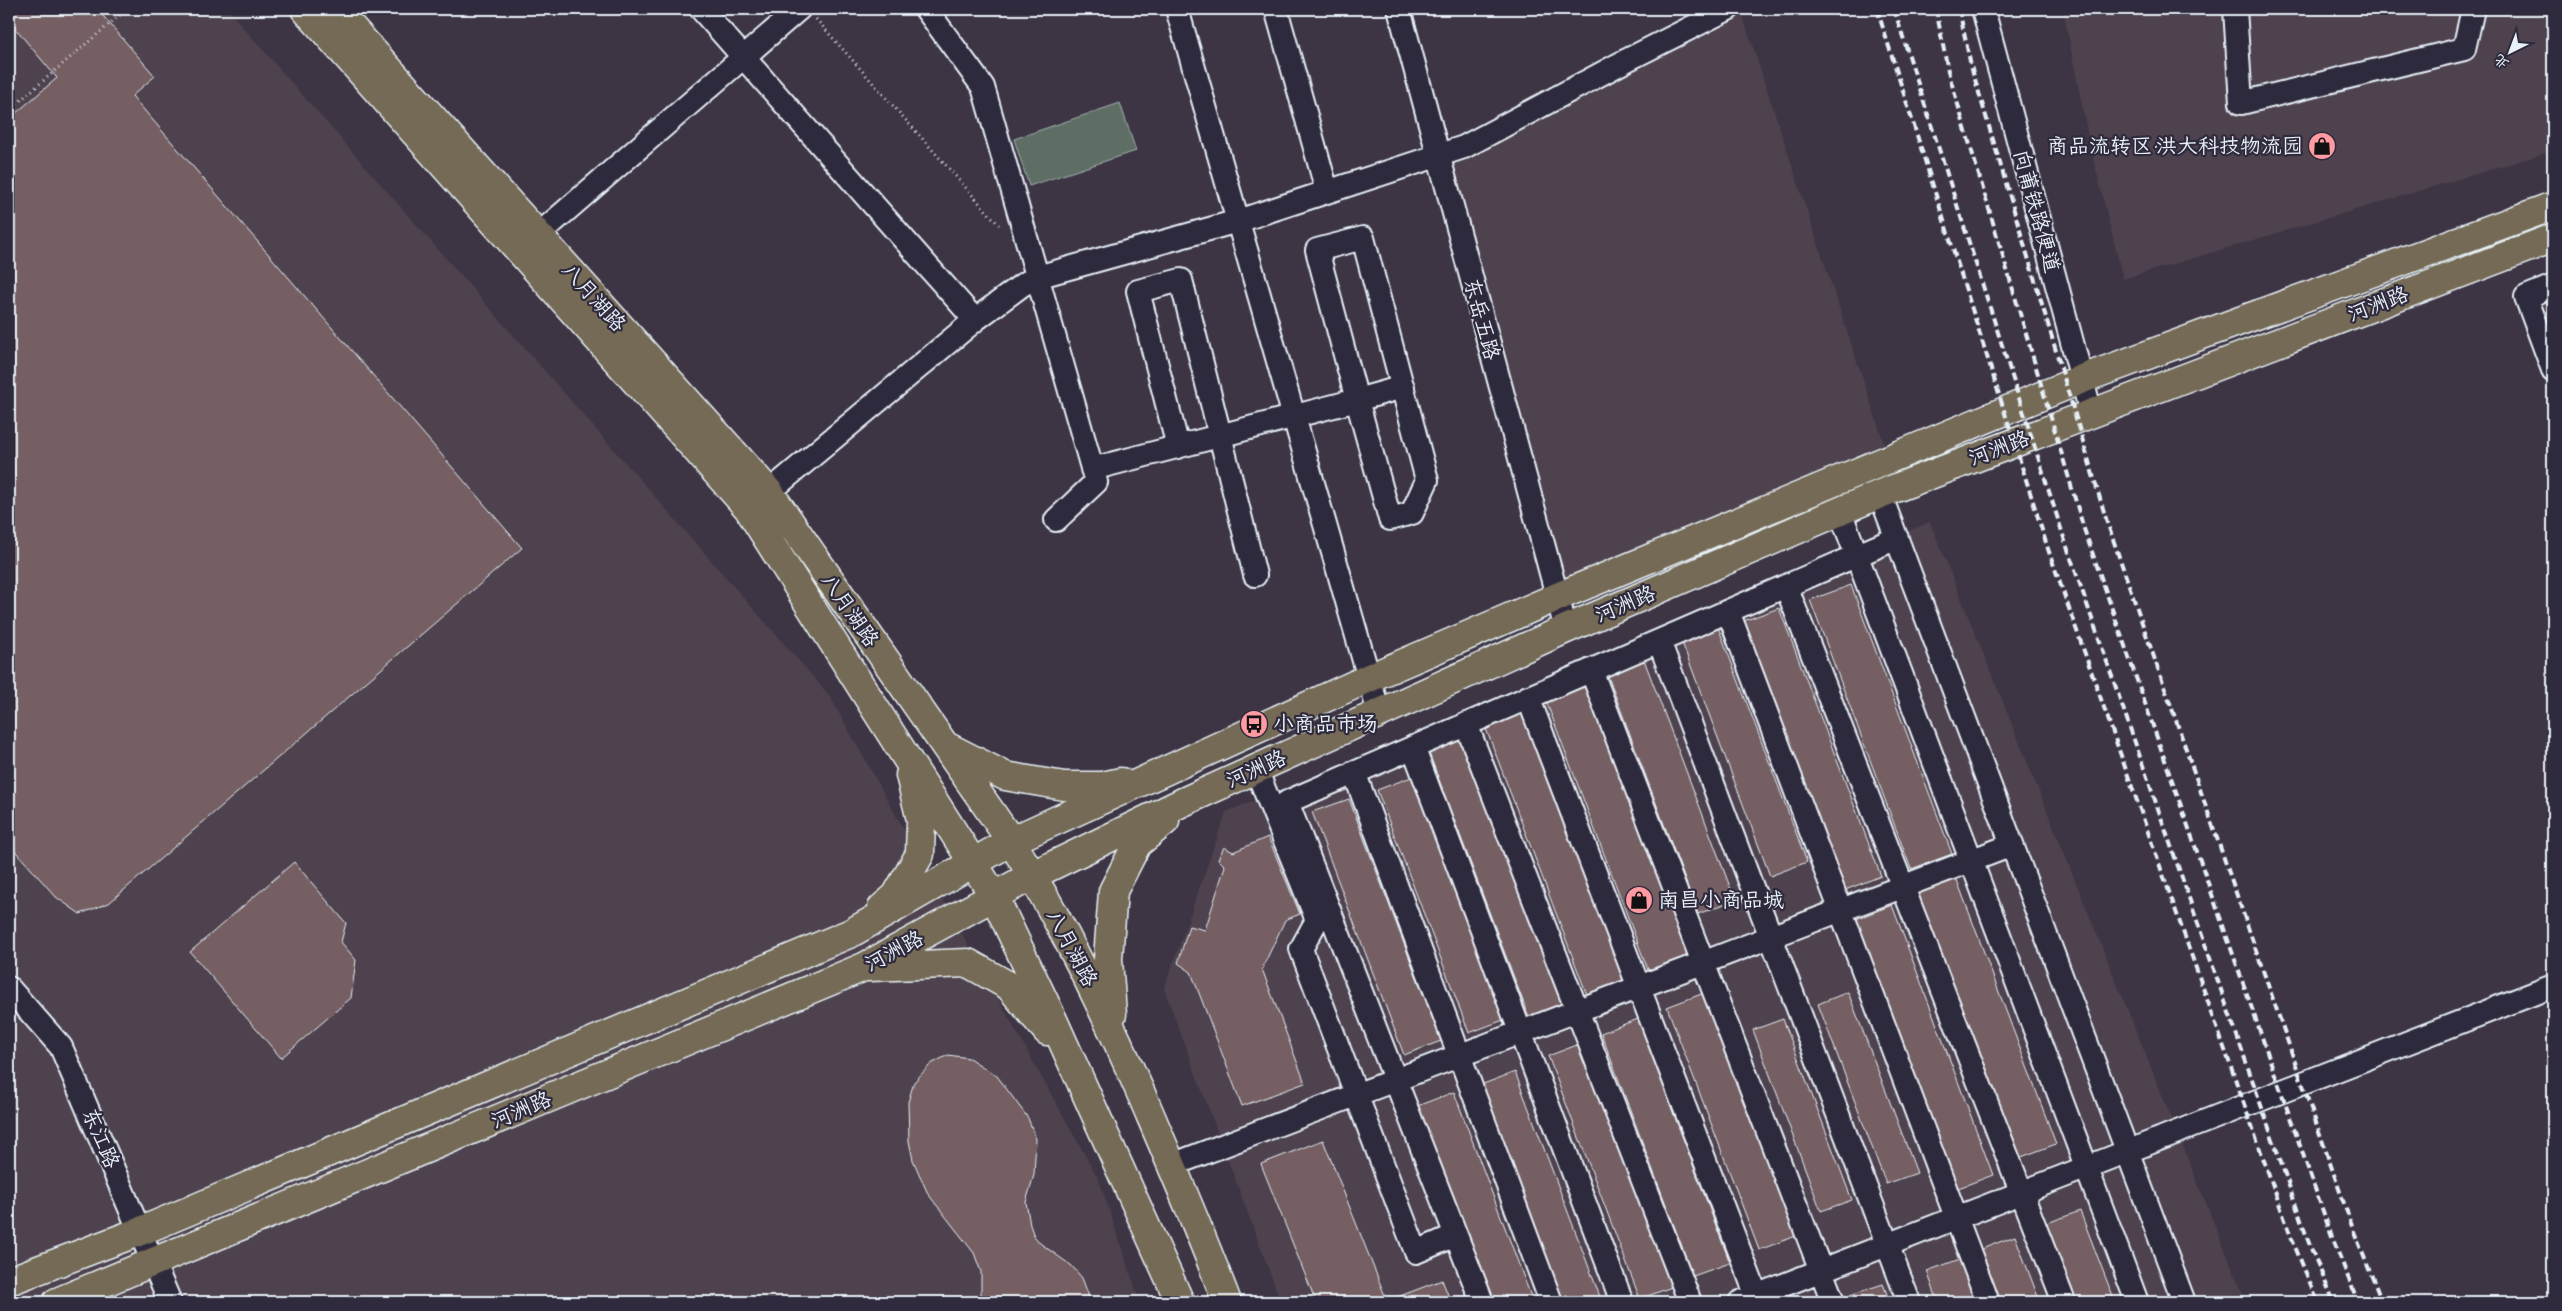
<svg xmlns="http://www.w3.org/2000/svg" width="2562" height="1311" viewBox="0 0 2562 1311" font-family="Caveat,'LXGW WenKai TC',sans-serif">
<style>
.built{fill:#4e424d}
.green{fill:#5e6e65;stroke:#a3b0ae}
.building{fill:#745f62;stroke:#e8f1f8}
.lines{fill:none;stroke-linecap:round;stroke-linejoin:round}
.minor-casing{stroke:#e8f1f8;stroke-width:26}
.major-casing{stroke:#e8f1f8;stroke-width:31}
.path{stroke:#e8f1f8;stroke-width:3;stroke-dasharray:1 4;stroke-linecap:butt}
.minor{stroke:#2f2a3d;stroke-width:22}
.major{stroke:#746b55;stroke-width:28}
.rail{stroke:#e8f1f8;stroke-width:4;stroke-dasharray:8 4;stroke-linecap:butt}
.labels{text-anchor:middle;dominant-baseline:central;stroke-width:4.5;stroke-linejoin:round;paint-order:stroke}
.poi-label{font-size:21px;fill:#e8f1f8;stroke:#2f2a3d;text-anchor:start}
.street-label{font-size:21px;fill:#e8f1f8;stroke:#2f2a3d}
</style>
<rect width="100%" height="100%" fill="#3d3544"/>
<filter id="ink" filterUnits="userSpaceOnUse"><feTurbulence type="fractalNoise" baseFrequency=".02" numOctaves="2"/><feDisplacementMap in="SourceGraphic" scale="10" xChannelSelector="R" yChannelSelector="G"/><feConvolveMatrix kernelMatrix="1 2 1 2 8 2 1 2 1" color-interpolation-filters="sRGB"/></filter>
<g filter="url(#ink)">
<!-- built -->
<path class="built" d="M9,9H227L829,695L1099,1180L1140,1302H9Z
M2063,9H2553V151L2123,279L2089,141Z
M1741,11L1887,452L1566,580L1448,168Z
M2553,295V357L2532,303Z
M1930,522L2246,1302H1281L1164,989L1226,812Z"/>
<!-- green -->
<path class="green" d="M1120,103L1136,151L1029,186L1014,139Z"/>
<!-- building -->
<path class="building" d="M9,9H97L155,76L132,96L522,548L109,903L80,914L56,897L9,844V119L57,78L9,21Z
M1851,585L1952,854L1911,869L1810,600Z
M1779,608L1881,876L1840,892L1738,623Z
M1715,619L1807,862L1770,876L1678,632Z
M1643,657L1735,900L1698,914L1606,671Z
M1587,686L1689,955L1648,970L1546,701Z
M1526,711L1627,980L1587,995L1485,726Z
M1468,733L1569,1002L1529,1017L1427,748Z
M1414,776L1506,1019L1469,1033L1377,790Z
M1349,799L1441,1041L1404,1055L1312,812Z
M1268,837L1300,914L1285,920L1262,969L1305,1083L1242,1106L1191,972L1178,963L1189,926L1205,930L1225,866L1218,859L1224,847L1233,852Z
M294,862L346,923L341,942L356,960L351,998L281,1058L190,952Z
M1955,875L2056,1144L2016,1159L1914,890Z
M1892,905L1993,1175L1953,1190L1851,921Z
M1848,992L1917,1173L1886,1184L1818,1004Z
M1704,993L1796,1236L1759,1250L1667,1007Z
M1638,1019L1730,1263L1693,1276L1601,1033Z
M1783,1019L1852,1200L1821,1211L1753,1030Z
M1585,1042L1677,1285L1640,1299L1548,1056Z
M948,1055L969,1058L997,1076L1028,1118L1036,1139L1034,1175L1026,1202L1030,1225L1034,1236L1041,1244L1072,1266L1082,1278L1091,1302H981V1272L974,1253L928,1194L913,1160L909,1141L908,1102L914,1082L931,1064Z
M1515,1072L1602,1302H1559L1478,1086Z
M1454,1092L1533,1302H1491L1417,1106Z
M1323,1140L1387,1301L1442,1280L1451,1302H1316L1261,1164Z
M2080,1211L2115,1302H2068L2039,1226Z
M2015,1236L2040,1302H1994L1974,1252Z
M1960,1259L1975,1302H1938L1927,1271Z
M1883,1284L1890,1302H1853L1850,1295Z"/>
<g class="lines">
<!-- minor casing -->
<g class="minor-casing">
<path id="minor" d="M701,9L975,320
M926,9L983,87L1096,482L1056,520
M1177,9L1379,713
M1276,9L1327,191
M1399,9L1566,629
M1983,9L2091,413
M2235,9L2241,103L2464,49L2473,9
M538,235L799,9
M2553,286L2526,297L2553,370
M1178,447L1138,291L1181,280L1255,575
M1092,469L1357,400L1390,519L1412,513L1427,480L1363,238L1317,250L1357,400L1403,387
M769,492L975,320L1022,285L1037,277L1238,221L1464,147L1627,60L1728,9
M1880,494L2184,1302
M1840,511L2137,1302
M1786,586L2064,1302
M1728,611L1988,1302
M1659,641L1909,1302
M1591,670L1833,1302
M1528,697L1759,1302
M1466,724L1690,1302
M1413,747L1622,1302
M1256,769L1317,920L1301,949L1416,1252L1456,1235
M1354,772L1551,1302
M9,988L61,1047L170,1302
M1172,1165L2012,845
M1482,1302L1287,802L1897,538
M1740,1302L2553,986"/>
</g>
<!-- major casing -->
<g class="major-casing">
<path id="major" d="M305,9L748,508L994,896L1053,1020L1180,1302
M335,9L769,492L1011,841C1063,923 1104,1010 1143,1098C1172,1166 1201,1233 1227,1302
M948,747L1005,776L1064,786H1103L1121,782
M882,908L896,896L920,854L921,820L910,775
M870,967L968,963L1009,986L1047,1031
M1112,1014L1108,959L1113,891L1137,844L1165,821
M9,1281L141,1231L851,933L1011,841L1369,678L1557,597L2082,379L2553,206
M57,1302L864,967L1033,875L1183,802L1566,629L1880,494L2553,238"/>
</g>
<!-- path -->
<path class="path" d="M816,19L999,225
M9,110L127,9"/>
<!-- minor -->
<use href="#minor" class="minor"/>
<!-- major -->
<use href="#major" class="major"/>
<!-- rail -->
<path class="rail" d="M1877,9L2048,549L2291,1237L2318,1302
M1894,9L2065,541L2310,1246L2334,1302
M1936,9L1948,71L2084,529L2332,1237L2358,1302
M1959,9L1971,66L2107,522L2353,1229L2382,1302"/>
</g>
</g>
<!-- icons -->
<defs>
<g id="shop-disc" transform="scale(1.4375)"><circle r="9.5" fill="#ff9aa2" stroke="#2f2a3d"/><path d="M-5-2.5h2.3a2.7 3.5 0 0 1 5.4 0H5L5.5 6h-11ZM-1.5-2.5h3a1.5 2.3 0 0 0-3 0Z" fill="#111"/></g>
<g id="bus-disc" transform="scale(1.4375)"><circle r="9.5" fill="#ff9aa2" stroke="#2f2a3d"/><path d="M-5-6H5V4H4V6H2V4H-2V6H-4V4H-5ZM-3.5-4V0h7V-4ZM-3.5 1.2v1.5H-2V1.2ZM2 1.2v1.5H3.5V1.2Z" fill="#111"/></g>
</defs>
<g fill-rule="evenodd">
<use href="#shop-disc" x="2322" y="146"/>
<use href="#bus-disc" x="1254" y="724"/>
<use href="#shop-disc" x="1639" y="900"/>
</g>
<g class="labels">
<!-- poi labels -->
<g class="poi-label">
<text x="2303" y="146" text-anchor="end">商品流转区·洪大科技物流园</text>
<text x="1273" y="724">小商品市场</text>
<text x="1658" y="900">南昌小商品城</text>
</g>
<!-- street labels -->
<g class="street-label">
<text transform="translate(2037 211) rotate(75)">向莆铁路便道</text>
<text transform="translate(594 297) rotate(48)">八月湖路</text>
<text transform="translate(2378 304) rotate(-21)">河洲路</text>
<text transform="translate(1482 319) rotate(75)">东岳五路</text>
<text transform="translate(1999 448) rotate(-21)">河洲路</text>
<text transform="translate(1625 604) rotate(-23)">河洲路</text>
<text transform="translate(850 610) rotate(55)">八月湖路</text>
<text transform="translate(1256 769) rotate(-24)">河洲路</text>
<text transform="translate(1072 948) rotate(62)">八月湖路</text>
<text transform="translate(894 951) rotate(-28)">河洲路</text>
<text transform="translate(521 1110) rotate(-23)">河洲路</text>
<text transform="translate(101 1138) rotate(67)">东江路</text>
</g>
</g>
<!-- margin -->
<rect width="2562" height="1311" fill="none" stroke="#2f2a3d" stroke-width="30"/>
<rect x="15" y="15" width="2532" height="1281" fill="none" stroke="#e8f1f8" stroke-width="2" filter="url(#ink)"/>
<!-- north arrow -->
<g transform="translate(2510 52) rotate(222)" stroke="#2f2a3d" stroke-width="4" paint-order="stroke">
<path d="M0-4L9 19L0 12L-9 19Z" fill="#e8f1f8"/>
<text y="-8" font-size="14" font-weight="bold" text-anchor="middle" fill="#e8f1f8">北</text>
</g>
</svg>
